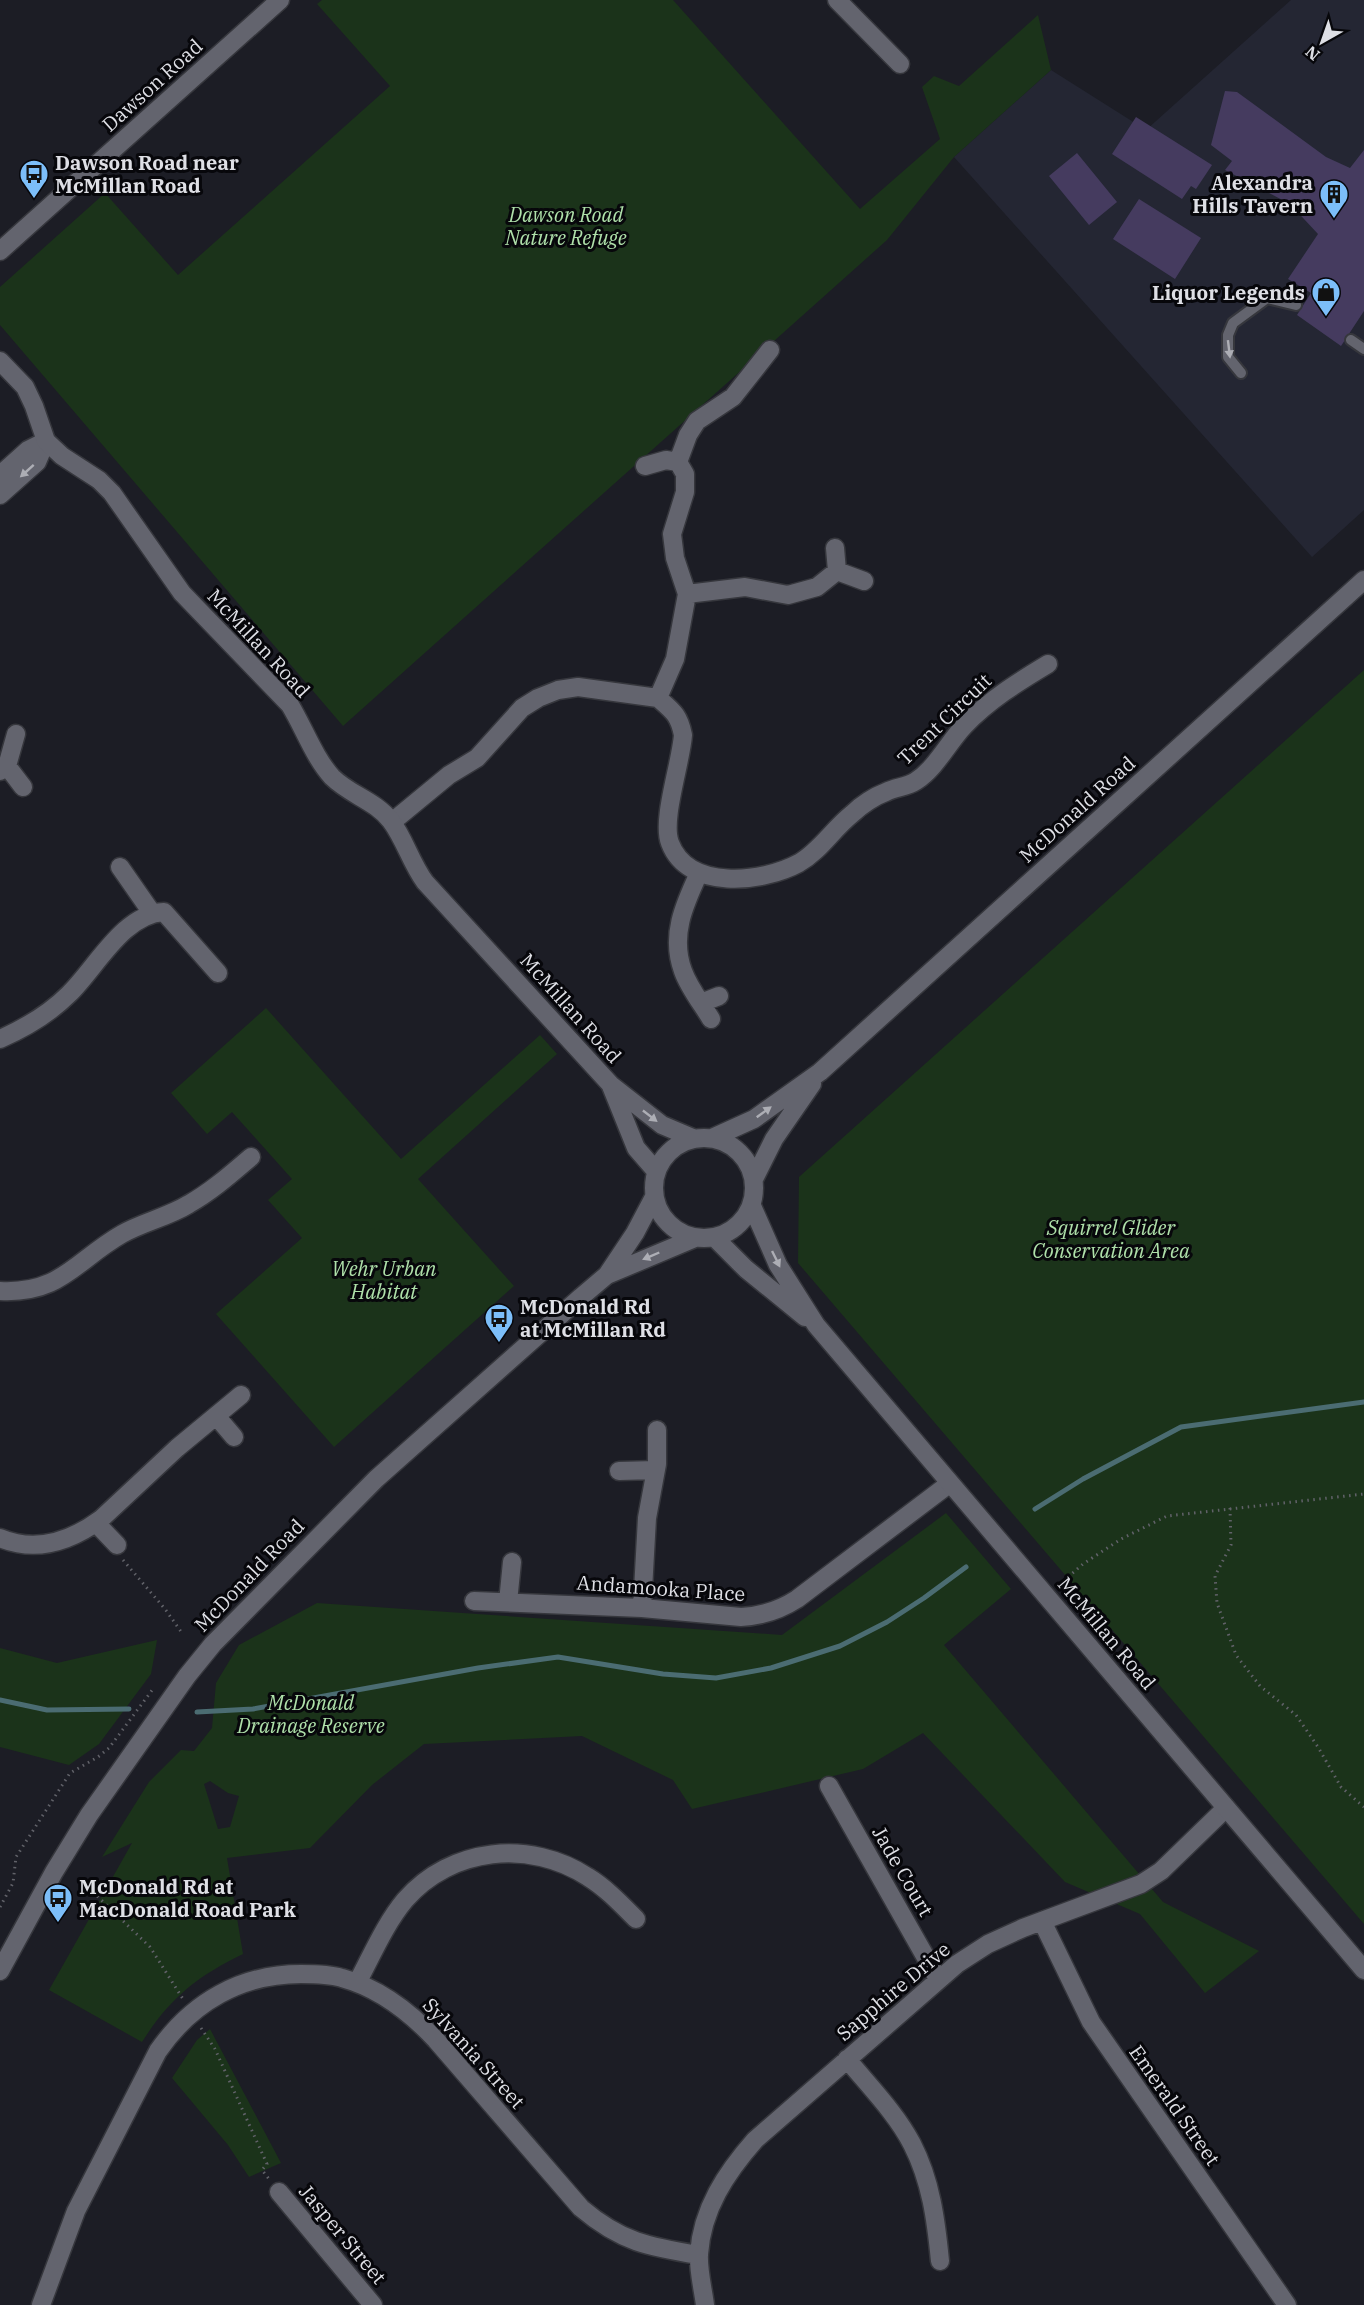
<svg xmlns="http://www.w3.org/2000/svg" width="1364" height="2305" viewBox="0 0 1364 2305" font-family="'IBM Plex Serif',serif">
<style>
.built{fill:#242633}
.green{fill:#1b331a;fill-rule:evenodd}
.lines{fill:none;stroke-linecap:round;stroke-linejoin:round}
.stream{stroke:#4b6c72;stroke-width:5}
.building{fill:#453b5f}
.lane-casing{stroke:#36373d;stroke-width:14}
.street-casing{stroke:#36373d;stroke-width:21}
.secondary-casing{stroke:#36373d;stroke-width:21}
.path{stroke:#616269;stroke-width:3;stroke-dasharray:1.5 4.5;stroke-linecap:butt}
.lane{stroke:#63646e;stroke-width:10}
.street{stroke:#63646e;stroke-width:18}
.secondary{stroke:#63646e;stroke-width:18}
.oneway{fill:#adaeb5}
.labels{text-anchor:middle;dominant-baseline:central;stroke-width:6;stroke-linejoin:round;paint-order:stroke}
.street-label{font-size:20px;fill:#dedfe5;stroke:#07070b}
.poi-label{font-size:20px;font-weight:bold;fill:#dedfe5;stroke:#07070b;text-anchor:start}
.park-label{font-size:20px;font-style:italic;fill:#afe1aa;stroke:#07070b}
</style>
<rect width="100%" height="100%" fill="#1c1d25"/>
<!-- built -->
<path class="built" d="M1291,0H1364V510L1312,557L954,157L1051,70L1146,130Z"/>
<!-- green -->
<path class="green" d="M322,0H673L860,209L940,139L922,87L934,76L959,86L1038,15L1051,70L954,157L887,240L343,726L0,325V287L105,193L178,275L390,86L317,4Z
M1364,670V1924L798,1263L799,1177Z
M266,1008L401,1159L540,1035L557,1054L418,1179L514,1286L334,1447L216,1314L302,1238L268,1200L292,1179L232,1112L207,1134L171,1093Z
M946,1513L1011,1589L944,1645L1163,1902L1259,1951L1205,1993L1140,1914L1065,1882L923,1733L863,1769L692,1809L673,1780L582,1736L424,1744L372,1785L310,1848L227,1858L243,1954C196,1977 170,1998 142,2042L49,1990L132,1843L102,1857L149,1782L181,1750L194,1751L212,1728L216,1683L239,1645L317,1603L782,1635ZM210,1781L228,1793L239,1796L230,1827L218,1829L204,1784Z
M157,1640L151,1674L99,1744L69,1765L0,1747V1648L57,1663Z
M210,2029L281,2163L249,2177L228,2145L172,2078L197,2040Z"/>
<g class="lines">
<!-- stream -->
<path class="stream" d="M1035,1509L1083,1479L1181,1427L1364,1402
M0,1700L47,1710L129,1709
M197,1712L253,1709L478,1668L558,1657L663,1674L716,1678L771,1668L840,1646L887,1622L924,1598L966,1567"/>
</g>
<!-- building -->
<path class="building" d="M1225,91L1237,92L1326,157L1350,168L1364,150V311L1341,346L1297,315L1311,293L1288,279L1318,234L1290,204L1225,170L1232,161L1211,145Z
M1136,117L1212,165L1196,189L1191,186L1182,199L1112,154Z
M1077,153L1117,202L1089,225L1049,176Z
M1139,199L1201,238L1175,279L1113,239Z"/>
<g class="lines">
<!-- lane casing -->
<g class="lane-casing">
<path id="lane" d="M1351,340L1364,349
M1241,373L1228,357V335L1233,323L1267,298L1296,305"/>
</g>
<!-- street casing -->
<g class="street-casing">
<path id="street" d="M837,0L900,64
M645,466L666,460L678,462
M0,475L28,450L46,441
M0,495L37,462L46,441
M835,548L837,571
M687,594L745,587L788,595L817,587L837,571L864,581
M658,698C673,711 679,715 683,735C681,763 661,820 670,843C688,891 762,883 799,863C820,851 833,829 852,814C861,805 875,796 886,792C896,787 907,787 916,781C936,768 948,743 964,726C989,700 1018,682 1048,664
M658,698L675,659L687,594L675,558L672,534L685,492V474L678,462L688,435L697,421L733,397L770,350
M7,766L23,787
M0,771L7,766L16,734
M392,822L449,775L477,758L522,708L538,698L558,690L578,687L658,698
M120,867L152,913
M699,873C684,905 670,936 683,971C689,988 702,1004 711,1019
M701,1003L719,996
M0,1039C25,1028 49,1014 69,994C96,968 123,914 164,912L218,973
M0,1291C61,1294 75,1261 122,1234C143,1222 168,1217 189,1204C212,1191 231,1174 251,1157
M217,1417L234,1437
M619,1471L656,1470
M96,1523L117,1545
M0,1538C36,1553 71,1541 101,1519L177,1448L241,1395
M474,1601L642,1608L741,1617C762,1616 780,1610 797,1599L949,1484
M508,1602L512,1562
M642,1608L647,1518L657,1464V1430
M829,1786L938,1979
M1042,1921L1091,2022L1287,2305
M357,1983C372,1955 385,1924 405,1900C451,1847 530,1839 588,1877C606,1888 621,1904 636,1919
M847,2059C869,2086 896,2113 912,2144C931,2181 936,2220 940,2261
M279,2192L373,2305
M41,2305L76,2211L158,2051C192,2002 241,1974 301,1974C314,1974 329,1974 342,1978C379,1988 410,2012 436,2040L581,2208C621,2242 649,2247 699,2255
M705,2305C703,2289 698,2270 699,2254C702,2209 726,2173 755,2140L957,1964L988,1944L1023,1928L1141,1884L1161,1871L1226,1808"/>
</g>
<!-- secondary casing -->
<g class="secondary-casing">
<path id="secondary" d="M0,251L280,0
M0,361L25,387L34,406L46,441L62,456L99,480L112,493L182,593L290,705C304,728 314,757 332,777C350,795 376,801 391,821C405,840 411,863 425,882L611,1085L662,1125L695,1139
M611,1086L636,1148L656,1171
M654 1188a50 50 0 1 1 100 0a50 50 0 1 1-100 0Z
M712,1138L754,1119L820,1072L1364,580
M754,1179L774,1139L812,1084
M752,1206L778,1265L816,1325L1364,1970
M715,1238L746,1269L805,1317
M607,1275L635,1233L654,1197
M0,1971L54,1872L89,1815L187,1676L213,1644L376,1479L581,1297L607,1275L695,1238"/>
</g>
<!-- path -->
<path class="path" d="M1230,1508L1231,1545L1215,1576L1217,1603L1236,1655L1260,1686L1296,1715L1318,1747L1341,1787L1364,1807
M123,1560L165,1609L182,1633
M1059,1585L1083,1564L1121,1539L1167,1516L1364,1494
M93,1892L150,1947L183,1999
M0,1907L13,1883L16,1857L70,1773L98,1757L109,1748L153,1689
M201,2028L215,2049L267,2164L262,2170L269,2179"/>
<!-- lane -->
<use href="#lane" class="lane"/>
<!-- street -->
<use href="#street" class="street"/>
<!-- secondary -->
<use href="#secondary" class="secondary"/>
</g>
<!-- one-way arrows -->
<defs><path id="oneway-solid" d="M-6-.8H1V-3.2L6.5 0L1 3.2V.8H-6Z" transform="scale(1.5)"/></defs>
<g class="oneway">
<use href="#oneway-solid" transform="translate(1229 349) rotate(83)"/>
<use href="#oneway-solid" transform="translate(27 471) rotate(138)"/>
<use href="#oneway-solid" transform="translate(764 1112) rotate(-36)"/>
<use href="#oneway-solid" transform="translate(650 1116) rotate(38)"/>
<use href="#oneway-solid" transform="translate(651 1256) rotate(157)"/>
<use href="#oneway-solid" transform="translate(776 1259) rotate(64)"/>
</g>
<!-- icons -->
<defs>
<g id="bus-pin" transform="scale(1.5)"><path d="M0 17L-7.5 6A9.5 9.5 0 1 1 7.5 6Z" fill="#7cbef9" stroke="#07070b"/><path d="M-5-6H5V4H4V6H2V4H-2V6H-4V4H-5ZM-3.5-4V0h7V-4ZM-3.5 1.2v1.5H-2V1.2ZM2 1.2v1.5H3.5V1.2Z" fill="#111"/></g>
<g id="building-pin" transform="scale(1.5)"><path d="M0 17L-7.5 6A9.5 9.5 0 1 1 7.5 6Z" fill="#7cbef9" stroke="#07070b"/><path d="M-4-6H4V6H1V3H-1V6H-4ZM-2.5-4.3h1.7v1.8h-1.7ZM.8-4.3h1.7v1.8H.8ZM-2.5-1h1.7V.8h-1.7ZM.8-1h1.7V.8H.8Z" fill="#111"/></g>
<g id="shop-pin" transform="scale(1.5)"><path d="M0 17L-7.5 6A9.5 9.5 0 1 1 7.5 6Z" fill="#7cbef9" stroke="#07070b"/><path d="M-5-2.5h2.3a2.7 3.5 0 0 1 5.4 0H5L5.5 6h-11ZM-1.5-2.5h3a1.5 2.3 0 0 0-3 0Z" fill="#111"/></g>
</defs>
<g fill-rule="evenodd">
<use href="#bus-pin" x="34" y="174"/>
<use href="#building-pin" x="1334" y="194"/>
<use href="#shop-pin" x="1326" y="292"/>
<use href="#bus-pin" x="499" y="1318"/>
<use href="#bus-pin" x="58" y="1898"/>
</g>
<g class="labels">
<!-- street labels -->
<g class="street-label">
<text transform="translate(152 85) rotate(-42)">Dawson Road</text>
<text transform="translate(259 643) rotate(47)">McMillan Road</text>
<text transform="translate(944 719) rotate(-44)">Trent Circuit</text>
<text transform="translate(1077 809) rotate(-42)">McDonald Road</text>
<text transform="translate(571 1008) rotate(48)">McMillan Road</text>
<text transform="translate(249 1575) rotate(-46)">McDonald Road</text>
<text transform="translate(661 1588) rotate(4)">Andamooka Place</text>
<text transform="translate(1107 1633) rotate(50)">McMillan Road</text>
<text transform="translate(903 1871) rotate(60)">Jade Court</text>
<text transform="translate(893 1991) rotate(-40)">Sapphire Drive</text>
<text transform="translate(474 2053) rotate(48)">Sylvania Street</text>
<text transform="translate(1175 2105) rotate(55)">Emerald Street</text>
<text transform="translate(343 2234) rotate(50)">Jasper Street</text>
</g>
<!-- poi labels -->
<g class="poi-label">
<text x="55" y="162">Dawson Road near<tspan x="55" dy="23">McMillan Road</tspan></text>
<text x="1313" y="182" text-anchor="end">Alexandra<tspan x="1313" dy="23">Hills Tavern</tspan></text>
<text x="1305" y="292" text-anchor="end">Liquor Legends</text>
<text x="520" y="1306">McDonald Rd<tspan x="520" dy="23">at McMillan Rd</tspan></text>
<text x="79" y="1886">McDonald Rd at<tspan x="79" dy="23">MacDonald Road Park</tspan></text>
</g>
<!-- park labels -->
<g class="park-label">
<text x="566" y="214">Dawson Road<tspan x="566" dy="23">Nature Refuge</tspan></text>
<text x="1111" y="1227">Squirrel Glider<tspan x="1111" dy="23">Conservation Area</tspan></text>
<text x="384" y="1268">Wehr Urban<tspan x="384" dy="23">Habitat</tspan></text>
<text x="311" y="1702">McDonald<tspan x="311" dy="23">Drainage Reserve</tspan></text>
</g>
</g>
<!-- north arrow -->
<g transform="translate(1322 42) rotate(220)" stroke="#07070b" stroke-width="4.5" paint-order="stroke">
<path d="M0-4.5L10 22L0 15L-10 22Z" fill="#dedfe5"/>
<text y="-9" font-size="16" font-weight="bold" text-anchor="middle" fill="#dedfe5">N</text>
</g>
</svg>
